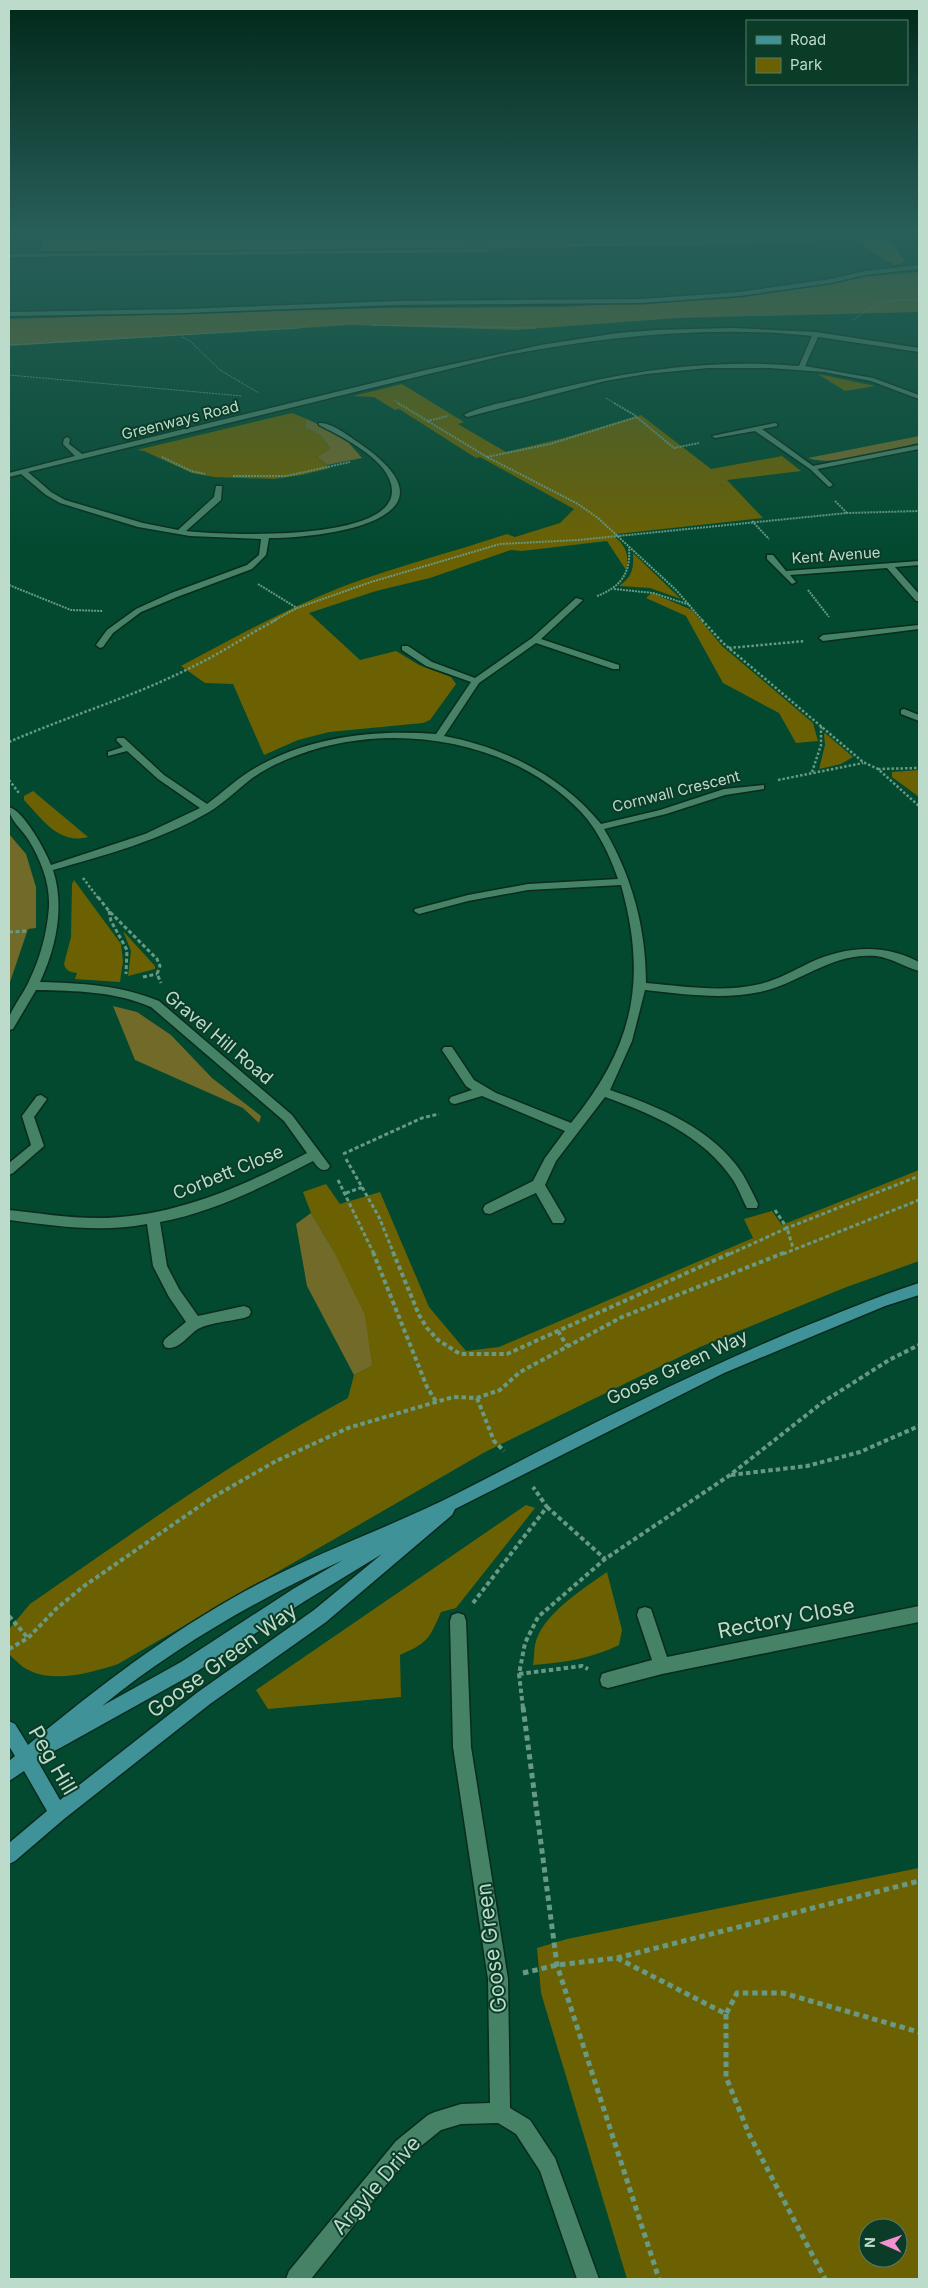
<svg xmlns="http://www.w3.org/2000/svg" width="928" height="2288" viewBox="0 0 928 2288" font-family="Inter,sans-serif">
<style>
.green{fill:#6c6102;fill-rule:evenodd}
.forest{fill:#726a28}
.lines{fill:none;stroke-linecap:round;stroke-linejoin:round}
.minor-casing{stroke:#0a2b1d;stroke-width:3}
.major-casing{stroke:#0a2b1d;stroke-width:3}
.path-far5{stroke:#689984;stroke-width:1;stroke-dasharray:2 1;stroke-linecap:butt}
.path-far4{stroke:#689984;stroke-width:2;stroke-dasharray:2 1;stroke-linecap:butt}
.path-far3{stroke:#689984;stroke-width:2.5;stroke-dasharray:2.5 2;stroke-linecap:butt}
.path-far2{stroke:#689984;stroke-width:3;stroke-dasharray:4 2.5;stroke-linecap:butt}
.path-far1{stroke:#689984;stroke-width:4;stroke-dasharray:4.5 3;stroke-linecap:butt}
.path{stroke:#689984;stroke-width:5;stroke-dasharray:5.5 4;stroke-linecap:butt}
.minor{fill:#468266;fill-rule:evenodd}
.major{fill:#409299;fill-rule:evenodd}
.labels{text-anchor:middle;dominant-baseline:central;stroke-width:4;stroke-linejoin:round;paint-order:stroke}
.far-street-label{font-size:15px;fill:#bddbcb;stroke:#0b3c28}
.street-label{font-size:18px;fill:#bddbcb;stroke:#0b3c28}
.near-street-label{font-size:21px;fill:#bddbcb;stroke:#0b3c28}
</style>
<rect width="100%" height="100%" fill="#024930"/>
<!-- green -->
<path class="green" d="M818,374L875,386L845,391Z
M402,384L464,422L458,424L506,452L564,438L641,415L711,469L782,456L801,471L727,480L763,518L617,534L616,538C627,547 629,557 626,570L607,541L522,551L511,550L430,578L376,591L309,613L360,660L396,651L419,665L451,677L456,684L430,720L423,723L329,732L298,740L264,755L233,684L205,683L181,666C234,638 287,608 344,586C398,566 453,552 507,534L515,537L560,523L574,509L480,457L476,458L399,409L395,410L374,397L353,396Z
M292,413L307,419L304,427L321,436L330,448L317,457L330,468L302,475L274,479L214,477L192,473L144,451L137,450Z
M633,553L681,599L650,588L619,586C632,577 634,569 633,553Z
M652,593L692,610L722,646L813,723L818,741L796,743L779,713L723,683L686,616L646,598Z
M825,733L853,757L841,764L819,769L825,745L824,734Z
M919,770V797L892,777V772Z
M33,791L88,837C59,845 42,819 24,800V796Z
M74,880L121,944L123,961L120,982L75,979L77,973C70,972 66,971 64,964L71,937L72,884Z
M123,931L155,966V969L128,976L131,951Z
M919,1170V1261L844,1288L700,1347L485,1452L118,1664C90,1673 50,1685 23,1667C18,1663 13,1658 9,1654V1629L30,1604C134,1532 237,1458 348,1398L354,1375L372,1366L332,1248L311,1213L303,1192L326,1184L340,1204L380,1192L429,1307L466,1351L499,1347L753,1238L744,1219L772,1211L782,1225Z
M526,1505L535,1508L456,1608L441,1612C429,1640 427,1643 400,1655L401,1697L268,1709L256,1690Z
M607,1572L622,1630L619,1645C593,1658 563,1663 533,1665C534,1659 534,1652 535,1645C541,1615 583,1589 607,1572Z
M919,1868V2279H627L541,1993L537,1948L567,1939ZM868,2228H898V2258H868Z"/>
<!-- forest -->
<path class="forest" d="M148,233H919V237L890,240L905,262L894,265L846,235L806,242L763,244L307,251H41L43,242L80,235Z
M919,272V312L678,318L515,330L351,325L9,346V319L383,308L564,307L755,295L821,285L859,277Z
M307,419L335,433L348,442L362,458L327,465L317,457L330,448L321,436L304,427Z
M919,436V443C891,448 833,468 808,458Z
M9,834L26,854L36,887V928L28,929L9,985Z
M113,1006L137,1012L171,1035L212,1078L261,1116L259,1123L243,1108L135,1060Z
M311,1213L332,1248L365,1315L372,1366L354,1375L307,1286L296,1224Z"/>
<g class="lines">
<!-- minor casing -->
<g class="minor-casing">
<path id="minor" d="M490,249L488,252L9,257V254Z
M919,265V269L865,275L831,283L740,296L641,303L396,305L184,313L9,316V312L184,309L396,301L641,299L740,292L831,279L865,271Z
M732,328L816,332L919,348V352L818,337L805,366L873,378L919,395V399L871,381L824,372L770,368H708L646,374L605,381L467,417L464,415C477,407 505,402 522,398C613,373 704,358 799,366L812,336C708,325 605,336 502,356L28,472L51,492L65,500L143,523L178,530L214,497L216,486H222L221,500L186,531C220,535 407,544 391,484C385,458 341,436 319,425V423C331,422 349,436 359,443C469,518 329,538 269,538L266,555L252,569L177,597L141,612L113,633L103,647L100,648L96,645L107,630L136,609L171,593L247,565L259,555L261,539L190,536L138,527L60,503L46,495L21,474L9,477V473L75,456L63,444L64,439L67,437L70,439L69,444L82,454L426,370L541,345L618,333L656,330Z
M775,423L777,424V426L762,429L813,466L919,445V449L817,469L833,485L829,487L810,469L755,431L715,438L712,436Z
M767,555H773L786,571L919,561V565L895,567L919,594V601H916L887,568L790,575L796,582L792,584L767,559Z
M576,598L583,600L541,639L619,665V669H613L536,643L479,683L444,736C503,747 562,776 601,824L660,810L724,789L764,785V789L725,795L666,814L604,829C632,876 646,928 646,983C683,986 723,993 760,984C777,980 793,971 809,963C845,946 884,943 919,962V971C904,967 892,958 876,956C832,952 801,983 760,992C722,1000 683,994 645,990L632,1041L610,1090C659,1107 712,1128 742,1173C748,1183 753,1194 758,1204L757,1208H747C742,1199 739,1189 733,1180C704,1136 653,1114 605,1097L556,1161L545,1185L565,1219L563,1223H553L536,1193L490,1214L485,1213L483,1209L485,1205L533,1181L545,1158L565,1131L482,1096L455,1104L451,1103L449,1100L451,1097L472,1090L466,1086L442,1050L444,1047H452L474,1080L496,1093L571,1123C633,1047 648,981 621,885L528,890L468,901L419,914L414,911L415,909L468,895L528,884L618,879C610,856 599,832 582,813C513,739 390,720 298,755C281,761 265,769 251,779C237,790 224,803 209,812C161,840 106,855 53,870C65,907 56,948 40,982C81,983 121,985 159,1001L292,1115L330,1166L328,1169C320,1172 318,1167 313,1161C265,1186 214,1212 160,1222L167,1266L179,1289L198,1316L244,1306L249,1308L251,1312L249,1316L244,1318C231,1321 208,1323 198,1329C188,1335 178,1352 165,1347L163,1343L165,1339L186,1322L169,1297L153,1266L147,1224C101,1233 55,1226 9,1220V1210C38,1213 67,1218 97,1218C172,1218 241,1187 307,1153L284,1121L151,1007C114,991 76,991 36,990L13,1029L9,1030C9,1027 8,1022 9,1018C11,1010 25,991 29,981C40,959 47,933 49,907C50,883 41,860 28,839C21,828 9,820 9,807C24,811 45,850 51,865L145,834L200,808L158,779L127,751L108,756V752L123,747L116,740L118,738H124L164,775L207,804C221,794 234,781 250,771C305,737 372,729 436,734L471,682L426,666L402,650V646H408L432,662L475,678L532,638Z
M919,625V629L823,641L819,638L823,635Z
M904,709L919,715V721L901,714V710Z
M41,1095L47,1099L34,1117L44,1146L13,1173L9,1175V1163L31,1145L22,1116L37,1096Z
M919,1606V1622L662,1674L608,1688L602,1686L600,1680L602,1674L608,1672L652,1660L637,1615L639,1609L645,1607L651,1609L667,1657Z
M458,1613L464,1615L466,1621L471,1747L508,1979L510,2108L530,2120L555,2158L599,2279H577L540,2171L516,2134L498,2123L461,2124L441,2130L410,2155L311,2279H286L289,2271L396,2141L428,2115L435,2112L461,2104L490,2103L488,1979L453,1747L450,1621L452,1615Z"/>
</g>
<!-- major casing -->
<g class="major-casing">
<path id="major" d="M919,1283V1295L885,1306L724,1373L455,1509L452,1515L326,1622L210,1704L64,1819L15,1861L9,1864V1843L47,1811L24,1771L9,1781V1761L15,1756L9,1746V1721L15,1724L28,1745C97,1688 168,1633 247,1590C315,1553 389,1528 458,1493C568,1436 677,1380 791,1332C834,1315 875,1297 919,1283ZM382,1554L314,1610L198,1692L60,1800L37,1760L50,1749L54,1751L60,1748L193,1674L305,1601ZM343,1560L293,1589L181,1662L102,1706C174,1647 258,1599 343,1560Z"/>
</g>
<!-- path-far5 -->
<path class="path-far5" d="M853,320L877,304L895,300H919
M371,325L535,328
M182,337L190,341L220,370L259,393
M9,345L300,328
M9,375L242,396
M606,398L616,404
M394,400L400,404"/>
<!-- path-far4 -->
<path class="path-far4" d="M398,403L487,457L578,504L598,518L676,590L703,621
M614,403L633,414L674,448L699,443
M427,421L448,416
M162,457L191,471L205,474
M487,457L550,444L637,417
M233,476H286L350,462
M835,501L847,513
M752,521L769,539
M258,584L297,608
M9,585L71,610L103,611
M614,589L653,593L690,605
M808,590L829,617
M597,596C621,587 631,573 629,547
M273,621L297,608L371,582L500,544L578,540L847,513L919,511"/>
<!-- path-far3 -->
<path class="path-far3" d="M702,620L723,643L863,762L878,769L919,806
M729,648L805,641
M9,742C71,715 136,696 196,665C223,652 249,634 276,620
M878,769L919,768
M812,772L821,745V725
M9,780L19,793
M778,780L863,763
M83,878L99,899"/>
<!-- path-far2 -->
<path class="path-far2" d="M98,897L109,911L157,959L160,966L157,974L161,983
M109,911L111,921L127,950L126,974
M9,932L28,931
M143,977L157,974
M343,1154L422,1118L439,1114
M346,1159L379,1217L394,1254
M338,1180L374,1254
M346,1193L363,1187
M775,1210L787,1228L919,1176
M730,1254L787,1228L793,1248
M783,1254L919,1200"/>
<!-- path-far1 -->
<path class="path-far1" d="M373,1252L427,1387L437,1403
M393,1252L419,1315L427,1328L438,1340L460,1354H507L733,1252
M558,1331L567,1346
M477,1398L494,1441L504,1451
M731,1475L807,1466L860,1452L919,1426
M547,1507L605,1559
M473,1603L547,1507L533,1487
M9,1616L28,1638
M9,1649L28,1638L57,1608L84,1586L210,1499L276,1461L348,1428L453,1397L477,1398L500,1390L520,1372L622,1317L786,1252
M519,1674L582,1666L588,1669
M523,1708L519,1674L525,1643L538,1617L605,1559L730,1475L823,1402L889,1360L919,1345"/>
<!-- path -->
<path class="path" d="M523,1707L557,1965L659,2279
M617,1958L726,2014L737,1993H783L919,2032
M523,1973L557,1965L617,1958L919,1881
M726,2014V2077L749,2134L825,2279"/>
<!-- minor -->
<use href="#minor" class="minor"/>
<!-- major -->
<use href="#major" class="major"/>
</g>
<!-- sky -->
<linearGradient id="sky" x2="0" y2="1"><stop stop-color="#01281a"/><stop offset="0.42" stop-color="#285f59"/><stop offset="1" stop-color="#285f59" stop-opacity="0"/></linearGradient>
<rect width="928" height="554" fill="url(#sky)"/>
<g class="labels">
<!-- far-street labels -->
<g class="far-street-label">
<text transform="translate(180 420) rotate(-14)">Greenways Road</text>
<text transform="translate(836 555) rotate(-4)">Kent Avenue</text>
<text transform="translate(676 791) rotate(-14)">Cornwall Crescent</text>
</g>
<!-- street labels -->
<g class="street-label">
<text transform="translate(219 1037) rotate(40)">Gravel Hill Road</text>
<text transform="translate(228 1172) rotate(-22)">Corbett Close</text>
<text transform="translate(677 1367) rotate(-25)">Goose Green Way</text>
</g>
<!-- near-street labels -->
<g class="near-street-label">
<text transform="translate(786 1618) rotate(-11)">Rectory Close</text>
<text transform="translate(222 1660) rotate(-36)">Goose Green Way</text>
<text transform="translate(53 1760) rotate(60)">Peg Hill</text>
<text transform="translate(491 1948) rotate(-97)">Goose Green</text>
<text transform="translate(376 2185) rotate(-49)">Argyle Drive</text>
</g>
</g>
<!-- border -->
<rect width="928" height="2288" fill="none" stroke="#bddbcb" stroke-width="20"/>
<!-- legend -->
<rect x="746" y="20" width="162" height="65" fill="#0b3c28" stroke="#527c69"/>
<rect x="756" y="36" width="25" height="8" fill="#409299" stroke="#527c69"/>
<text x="790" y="45" font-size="15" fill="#bddbcb">Road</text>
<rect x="756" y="58" width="25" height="15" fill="#6c6102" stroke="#527c69"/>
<text x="790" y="70" font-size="15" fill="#bddbcb">Park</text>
<!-- north arrow -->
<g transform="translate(883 2243) rotate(272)"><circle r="24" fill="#0b3c28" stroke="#527c69"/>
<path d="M0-4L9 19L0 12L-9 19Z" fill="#f590d1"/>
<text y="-8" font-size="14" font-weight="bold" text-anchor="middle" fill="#bddbcb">N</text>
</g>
</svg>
